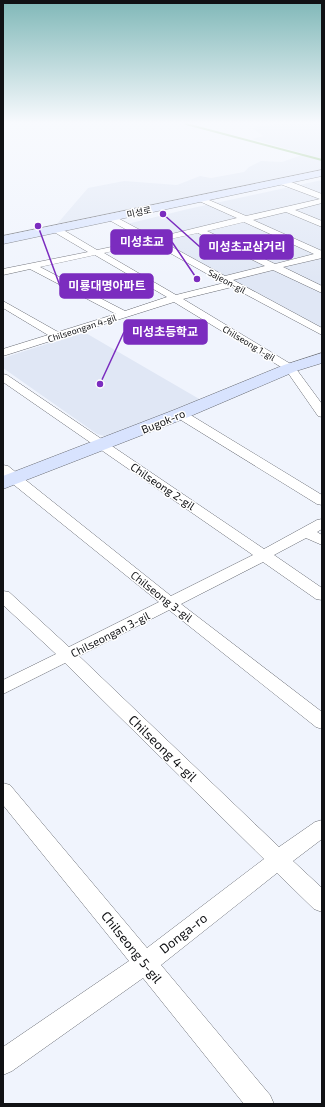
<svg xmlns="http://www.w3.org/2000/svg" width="325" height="1107" viewBox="0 0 325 1107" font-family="'Exo 2','Noto Sans KR',sans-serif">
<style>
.built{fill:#e0e7f5}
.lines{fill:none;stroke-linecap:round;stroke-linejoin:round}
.stream{stroke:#84bd70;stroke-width:2}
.street-casing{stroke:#696c74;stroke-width:1}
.secondary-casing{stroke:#696c74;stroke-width:1}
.street{fill:#fff;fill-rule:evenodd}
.secondary{fill:#d8e3fe;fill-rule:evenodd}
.labels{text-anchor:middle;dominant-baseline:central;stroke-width:3;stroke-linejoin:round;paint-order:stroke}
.far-street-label{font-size:9px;fill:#101114;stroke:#fff}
.street-label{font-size:11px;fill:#101114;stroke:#fff}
.near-street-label{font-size:13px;fill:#101114;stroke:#fff}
.leader{fill:none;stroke:#7b2cbf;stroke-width:1.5}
.callout-dot{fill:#7b2cbf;stroke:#fff;stroke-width:1.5}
.callout{fill:#7b2cbf;stroke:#7b2cbf;stroke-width:1.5}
.callout-label{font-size:12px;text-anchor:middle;font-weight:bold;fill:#fff}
</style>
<rect width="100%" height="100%" fill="#f0f4fd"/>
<!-- built -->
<path class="built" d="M275,124H322V170L208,194L57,224L88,188L124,181L177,185L200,176L211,178L244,172L249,167L261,161L282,162L305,154L252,139L263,136L252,128Z
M322,180V328L127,224L188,209Z
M84,332L201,400L113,435L104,436L97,434L3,368V358Z"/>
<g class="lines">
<!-- stream -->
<path class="stream" d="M186,124L322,160"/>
<!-- street casing -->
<g class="street-casing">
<path id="street" d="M280,180H286L322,194V203L295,210L322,221V227L286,212L253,220L322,251V258L283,267L322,286V293L273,270L233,280L322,328V335L232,287L183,299L294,366L322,404V417L318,416L286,370L174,302L3,356V349L48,335L3,308V301L58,332L116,314L30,269L3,275V269L88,252L54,232L53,230L54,228H60L97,250L145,240L109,220L108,218L112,215L155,238L237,218L199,201L198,199L202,197L246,216L320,199L280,184ZM244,222L314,254L275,264L207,231ZM198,233L265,266L225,276L161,241ZM152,243L220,281L224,283L176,295L104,253ZM95,255L167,297L125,311L40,267Z
M3,374L7,375L264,549L317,520L322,519V529L317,532L322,535V545L306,538L274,555L322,588V600L316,599L263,562L181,604L322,712V729L316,727L169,610L79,656L279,847L315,822L322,820V839L293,861L322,888V912L314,909L277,873L161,965L270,1095L274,1104H244L143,978L12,1071L3,1075V1047L129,961L3,805V783L10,785L147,948L264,859L65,663L3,694V680L56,654L3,605V591L9,592L69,647L159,602L3,476V465L8,466L171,596L253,555L3,382Z
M180,410L184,411L322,495V505L317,504L176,417L174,414L176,411Z"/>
</g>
<!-- secondary casing -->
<g class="secondary-casing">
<path id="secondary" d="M322,170V176L3,244V236Z
M322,353V363L296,371L186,418L3,489V476L174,410L284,365Z"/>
</g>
<!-- street -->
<use href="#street" class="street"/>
<!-- secondary -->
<use href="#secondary" class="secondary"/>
</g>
<!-- sky -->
<linearGradient id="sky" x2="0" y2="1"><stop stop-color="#80b8b8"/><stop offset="0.44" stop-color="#f8fafe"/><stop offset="1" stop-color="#f8fafe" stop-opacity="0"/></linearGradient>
<rect width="325" height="279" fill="url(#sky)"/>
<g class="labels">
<!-- far-street labels -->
<g class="far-street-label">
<text transform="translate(139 212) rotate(-12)">미성로</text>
<text transform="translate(227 281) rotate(28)">Sajeon-gil</text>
<text transform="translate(82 328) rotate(-18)">Chilseongan 4-gil</text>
<text transform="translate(249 343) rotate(31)">Chilseong 1-gil</text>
</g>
<!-- street labels -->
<g class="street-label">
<text transform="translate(163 421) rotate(-22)">Bugok-ro</text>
<text transform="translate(163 486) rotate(34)">Chilseong 2-gil</text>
<text transform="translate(162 596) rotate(38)">Chilseong 3-gil</text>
<text transform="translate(110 634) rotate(-27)">Chilseongan 3-gil</text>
</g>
<!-- near-street labels -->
<g class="near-street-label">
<text transform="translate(163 748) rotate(44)">Chilseong 4-gil</text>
<text transform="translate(183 933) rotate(-38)">Donga-ro</text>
<text transform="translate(132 947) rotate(51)">Chilseong 5-gil</text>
</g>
</g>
<!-- callouts -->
<path class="leader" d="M197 279L172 242M163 214L200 247M38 226L60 286M100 384L124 332"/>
<g class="callout-dot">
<circle cx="197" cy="279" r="4"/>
<circle cx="163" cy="214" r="4"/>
<circle cx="38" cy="226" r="4"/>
<circle cx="100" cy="384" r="4"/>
</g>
<g class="callout">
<rect x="111" y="230" width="61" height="24" rx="4"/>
<rect x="200" y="235" width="93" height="24" rx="4"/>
<rect x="60" y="274" width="93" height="24" rx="4"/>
<rect x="124" y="320" width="83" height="24" rx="4"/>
</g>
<g class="callout-label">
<text x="142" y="246">미성초교</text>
<text x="247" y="251">미성초교삼거리</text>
<text x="107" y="290">미룡대명아파트</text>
<text x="165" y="336">미성초등학교</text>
</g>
<!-- border -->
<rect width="325" height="1107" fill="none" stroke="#101114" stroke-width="8"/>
</svg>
